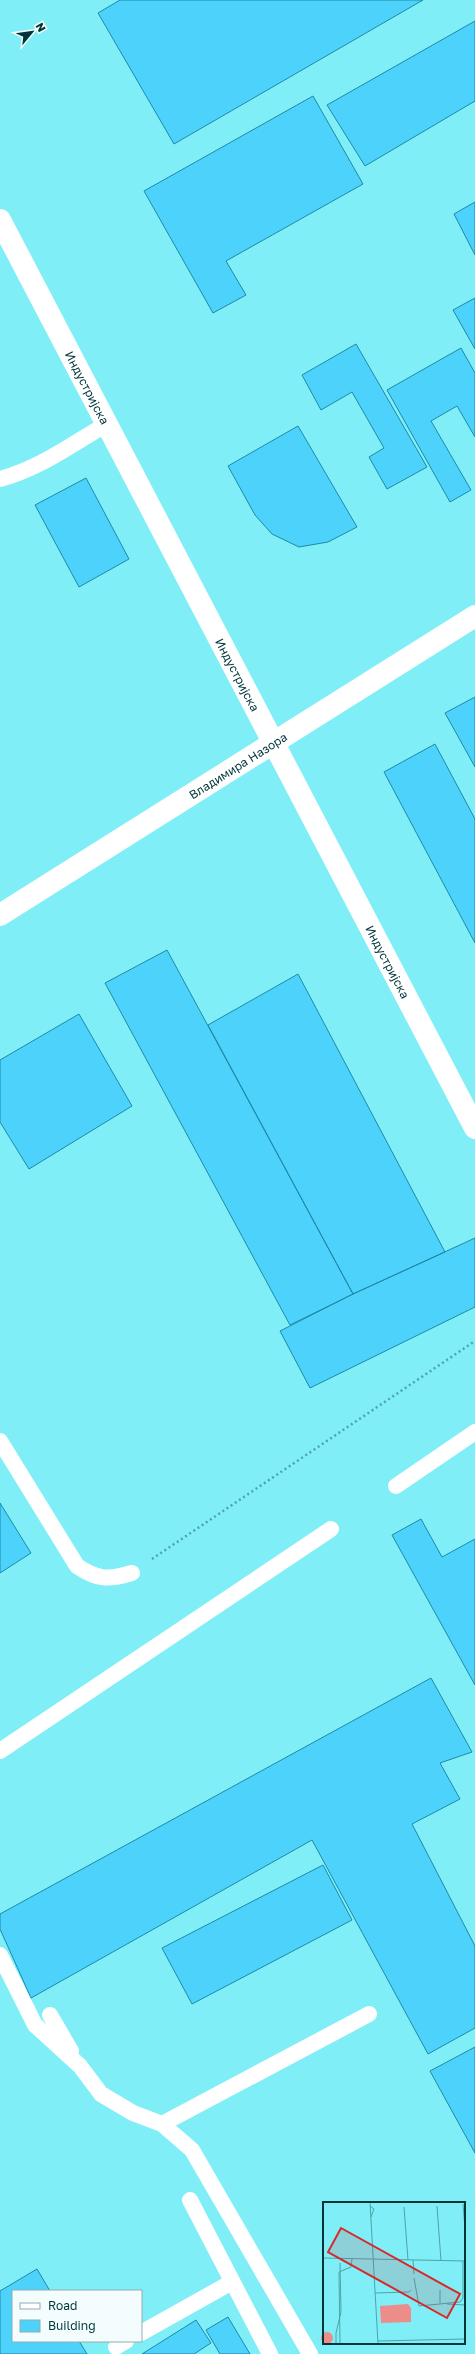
<svg xmlns="http://www.w3.org/2000/svg" width="475" height="2354" viewBox="0 0 475 2354" font-family="'Golos Text',sans-serif">
<style>
.building{fill:#4dd2fb;stroke:#1d8aa8}
.lines{fill:none;stroke-linecap:round;stroke-linejoin:round}
.path{stroke:#4da4aa;stroke-width:2.5;stroke-dasharray:2 3;stroke-linecap:butt}
.lane{stroke:#fff;stroke-width:16}
.secondary{stroke:#fff;stroke-width:22}
.labels{text-anchor:middle;dominant-baseline:central;stroke-width:3.5;stroke-linejoin:round;paint-order:stroke}
.street-label{font-size:12px;fill:#013639;stroke:#f3fdfd}
.inset-road{fill:none;stroke:#4da4aa;stroke-width:1}
.view{fill:#d62828;fill-opacity:0.15;stroke:#d62828;stroke-width:2}
.inset-edge{fill:none;stroke:#013639;stroke-width:2}
</style>
<rect width="100%" height="100%" fill="#80eef6"/>
<!-- building -->
<path class="building" d="M120,0H423L174,144L98,13Z
M475,21V101L365,166L327,105Z
M313,96L363,184L226,261L246,295L213,313L144,191Z
M475,202V255L454,214Z
M475,298V349L453,310Z
M356,344L427,467L387,489L369,457L384,448L352,392L321,410L302,375Z
M461,348L475,373V437L457,406L431,421L471,490L450,502L387,390Z
M298,426L357,527L328,542L299,547L272,534L255,515L228,466Z
M86,478L129,559L79,587L35,505Z
M475,697V767L445,713Z
M435,744L475,819V943L384,772Z
M167,950L353,1294L290,1325L105,983Z
M298,974L445,1252L353,1294L208,1025Z
M79,1014L132,1106L29,1169L0,1122V1060Z
M475,1238V1307L310,1388L280,1331L353,1294Z
M0,1503L31,1553L0,1573Z
M421,1519L442,1557L475,1539V1685L392,1535Z
M431,1678L472,1752L440,1763L460,1799L412,1824L475,1946V2028L428,2054L312,1840L31,1998L0,1929V1914Z
M323,1865L352,1920L192,2004L162,1948Z
M475,2047V2153L430,2071Z
M37,2269L50,2291H13V2341H79L87,2354H0V2291Z
M228,2317L250,2354H220L206,2330Z
M196,2320L211,2343L194,2354H142Z"/>
<g class="lines">
<!-- path -->
<path class="path" d="M152,1559L475,1341"/>
<!-- lane -->
<path class="lane" d="M0,479C39,469 72,444 107,424
M0,1441L77,1566C98,1580 108,1580 132,1573
M396,1486L475,1432
M0,1751L331,1529
M0,1955L35,2025L80,2066L101,2094L133,2113L162,2124L192,2150L310,2354
M50,2015L71,2051
M162,2124L369,2014
M190,2200L270,2354
M141,2333L232,2282
M116,2347L126,2341"/>
<!-- secondary -->
<g class="secondary">
<path id="s1" d="M0,220L475,1128"/>
<path id="s2" d="M0,915L475,616"/>
</g>
</g>
<g class="labels">
<!-- street labels -->
<g class="street-label">
<text stroke="none"><textPath href="#s1" startOffset="189">Индустријска</textPath></text>
<text stroke="none"><textPath href="#s1" startOffset="513">Индустријска</textPath></text>
<text stroke="none"><textPath href="#s2" startOffset="281">Владимира Назора</textPath></text>
<text stroke="none"><textPath href="#s1" startOffset="837">Индустријска</textPath></text>
</g>
</g>
<!-- overview -->
<g transform="translate(323 2202)">
<rect width="142" height="142" fill="#80eef6"/>
<path d="M85,102L88,106V120L58,121L57,104ZM-2 136a6 6 0 1 1 12 0a6 6 0 1 1-12 0Z" fill="#ed8d8a"/>
<path class="inset-road" d="M47,0L55,142M140,2L142,27M47,4L51,7L48,15M114,4L118,59M81,5L85,58M0,56L142,59M90,58L91,72M91,76L96,104L137,100L140,96V59M52,91L86,90L88,88M117,101V88M124,102L142,103M55,139L142,137M13,142V131L18,110L17,61M17,142L16,70L28,65L29,57"/>
<path class="view" d="M18,26L137,92L124,116L5,50Z"/>
<rect width="142" height="142" class="inset-edge"/>
</g>
<!-- legend -->
<rect x="12" y="2290" width="130" height="52" fill="#f3fdfd" stroke="#92adaf"/>
<rect x="20" y="2303" width="20" height="6" fill="#ffffff" stroke="#92adaf"/>
<text x="48" y="2310" font-size="12" fill="#013639">Road</text>
<rect x="20" y="2320" width="20" height="12" fill="#4dd2fb" stroke="#92adaf"/>
<text x="48" y="2330" font-size="12" fill="#013639">Building</text>
<!-- north arrow -->
<g transform="translate(32 32) rotate(61)" stroke="#f3fdfd" stroke-width="3" paint-order="stroke">
<path d="M0-3L7 15L0 10L-7 15Z" fill="#013639"/>
<text y="-6" font-size="11" font-weight="bold" text-anchor="middle" fill="#013639">N</text>
</g>
</svg>
